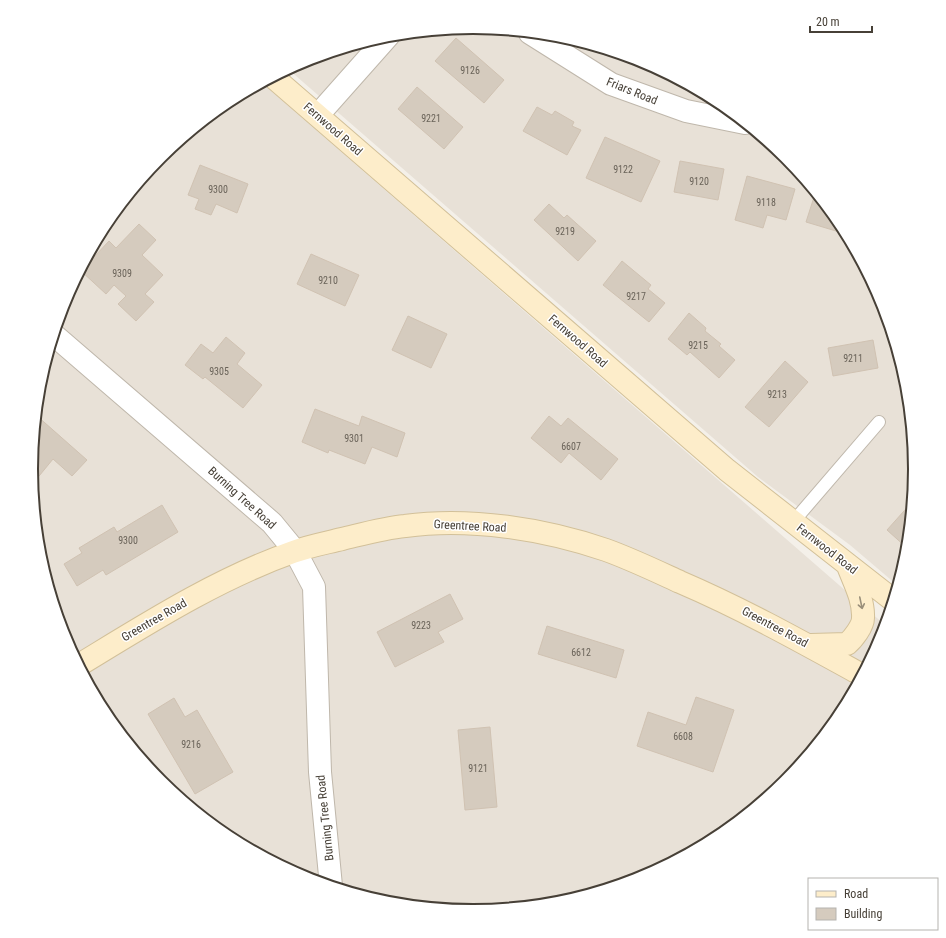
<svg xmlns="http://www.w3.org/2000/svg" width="946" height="938" viewBox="0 0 946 938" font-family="'Roboto Condensed',sans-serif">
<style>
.residential{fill:#e8e1d7}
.building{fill:#d5cbbe;stroke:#d0c2b2}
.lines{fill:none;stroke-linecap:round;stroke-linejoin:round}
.lane-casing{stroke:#bfb7ab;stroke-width:14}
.street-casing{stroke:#bfb7ab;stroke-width:24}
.secondary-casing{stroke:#d2c099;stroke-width:24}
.lane{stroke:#fff;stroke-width:12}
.street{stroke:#fff;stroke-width:22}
.secondary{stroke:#fdedca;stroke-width:22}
.oneway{stroke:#998e79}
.labels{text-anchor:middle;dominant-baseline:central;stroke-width:3;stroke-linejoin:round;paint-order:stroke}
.number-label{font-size:10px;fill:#6a6359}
.street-label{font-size:12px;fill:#474037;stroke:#fff}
.rim{fill:none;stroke:#474037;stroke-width:2}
</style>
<rect width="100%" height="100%" fill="#f4f0e9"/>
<!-- residential -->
<path class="residential" d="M473,27L559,36L642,61L719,102L786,157L841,224L881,300L907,383L915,469L906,555L897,585L850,545L758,477L288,69L304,61L387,35Z
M262,83L885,625L881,638L840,715L785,782L718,837L642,877L559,903L473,911L387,902L304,877L227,836L160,781L105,714L65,638L39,555L31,469L40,383L65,300L106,223L161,156L228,101Z"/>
<!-- building -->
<path class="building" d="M456,38L504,80L484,103L435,61Z
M417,87L463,127L444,149L398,109Z
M537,107L552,115L555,111L574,122L572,126L581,130L567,155L523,131Z
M605,137L660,161L641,202L586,178Z
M680,161L724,169L718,200L674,192Z
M200,165L248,184L237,213L216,204L211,215L195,209L199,199L188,195Z
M747,176L795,189L786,220L767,215L763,228L735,220Z
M815,194L817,195L841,224L846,234L806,222Z
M549,204L564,218L567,215L596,241L578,261L534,220Z
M139,224L156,240L142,255L163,275L145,294L154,302L136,321L118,304L126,296L114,285L106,294L80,270L90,253L94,257L109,241L116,248Z
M311,254L359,275L345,306L297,284Z
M622,261L651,285L648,289L665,303L649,322L603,285Z
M689,313L706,328L705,331L721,344L719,346L735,360L719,378L690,352L687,355L668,339Z
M408,316L447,334L431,368L392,350Z
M226,337L245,353L237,364L262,385L243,408L205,377L203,379L185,365L201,344L213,353Z
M873,340L878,368L833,376L828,348Z
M785,361L808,382L769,427L745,407Z
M315,409L359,426L362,416L405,433L397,457L372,447L365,464L329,450L328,453L302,442Z
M36,415L87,460L72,476L53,459L35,481L32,479L31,469Z
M549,416L561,426L568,418L618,459L601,480L569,453L561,463L531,438Z
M912,502L907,548L887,530Z
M162,505L178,532L106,575L103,570L77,586L64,564L82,553L79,548L114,527L117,532Z
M450,594L463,619L438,632L444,642L395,667L377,632Z
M547,626L624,650L616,678L538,654Z
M696,697L734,710L713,772L637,746L648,712L686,725Z
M174,698L185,717L197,710L233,772L195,794L148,714Z
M490,727L497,807L465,810L458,730Z"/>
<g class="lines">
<!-- lane casing -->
<g class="lane-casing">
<path id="lane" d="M793,522L879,422"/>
</g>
<!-- street casing -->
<g class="street-casing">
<path id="street" d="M530,33L611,84L686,111L745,123
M318,115L389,35
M54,335L272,523L295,551L314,587L320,772L331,886"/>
</g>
<!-- secondary casing -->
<g class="secondary-casing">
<path id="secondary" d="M273,77L727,470L893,600
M811,645L847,644C853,639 863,626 863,618C864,600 854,582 848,566
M79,665C148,623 217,579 293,552C309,546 326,543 342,539C363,534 384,528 405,526C470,517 544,529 606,550C631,559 656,571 680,582C743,609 802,642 862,675"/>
</g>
<!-- lane -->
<use href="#lane" class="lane"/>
<!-- street -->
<use href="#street" class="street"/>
<!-- secondary -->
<use href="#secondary" class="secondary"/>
</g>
<!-- one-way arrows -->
<defs><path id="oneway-shaft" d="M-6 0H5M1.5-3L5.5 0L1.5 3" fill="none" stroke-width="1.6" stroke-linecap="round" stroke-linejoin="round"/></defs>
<use class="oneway" href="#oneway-shaft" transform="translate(861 603) rotate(78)"/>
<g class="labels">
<!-- number labels -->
<g class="number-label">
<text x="470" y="70">9126</text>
<text x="431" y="118">9221</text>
<text x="623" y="169">9122</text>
<text x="699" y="181">9120</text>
<text x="218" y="189">9300</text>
<text x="766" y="202">9118</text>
<text x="565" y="231">9219</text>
<text x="122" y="273">9309</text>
<text x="328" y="280">9210</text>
<text x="636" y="296">9217</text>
<text x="698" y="345">9215</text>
<text x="853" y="358">9211</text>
<text x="219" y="371">9305</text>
<text x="777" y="394">9213</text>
<text x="354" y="438">9301</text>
<text x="571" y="446">6607</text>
<text x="128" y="540">9300</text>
<text x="421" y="625">9223</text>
<text x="581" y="652">6612</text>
<text x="683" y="736">6608</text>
<text x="191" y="744">9216</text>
<text x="478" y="768">9121</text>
</g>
<!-- street labels -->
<g class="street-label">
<text transform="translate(632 91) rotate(22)">Friars Road</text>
<text transform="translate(333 129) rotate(41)">Fernwood Road</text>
<text transform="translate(578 341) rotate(41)">Fernwood Road</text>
<text transform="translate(242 498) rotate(42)">Burning Tree Road</text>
<text transform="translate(470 526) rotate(3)">Greentree Road</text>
<text transform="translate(827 549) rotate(38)">Fernwood Road</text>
<text transform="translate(154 620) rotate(-30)">Greentree Road</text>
<text transform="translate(775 627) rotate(28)">Greentree Road</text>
<text transform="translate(325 818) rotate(-96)">Burning Tree Road</text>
</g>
</g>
<!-- crop -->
<path d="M0 0H946V938H0ZM38 469a435 435 0 1 1 870 0a435 435 0 1 1-870 0Z" fill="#fff" fill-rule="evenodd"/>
<path class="rim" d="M38 469a435 435 0 1 1 870 0a435 435 0 1 1-870 0Z"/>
<!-- legend -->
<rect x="808" y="878" width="130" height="52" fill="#ffffff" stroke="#b5b3af"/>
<rect x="816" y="891" width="20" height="6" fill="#fdedca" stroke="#b5b3af"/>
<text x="844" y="898" font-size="12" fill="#474037">Road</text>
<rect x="816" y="908" width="20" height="12" fill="#d5cbbe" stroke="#b5b3af"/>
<text x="844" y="918" font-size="12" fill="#474037">Building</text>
<!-- scale -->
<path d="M810 26v6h62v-6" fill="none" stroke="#474037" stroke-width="2"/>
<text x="816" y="26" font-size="12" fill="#474037" stroke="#ffffff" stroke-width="3" paint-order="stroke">20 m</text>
</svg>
